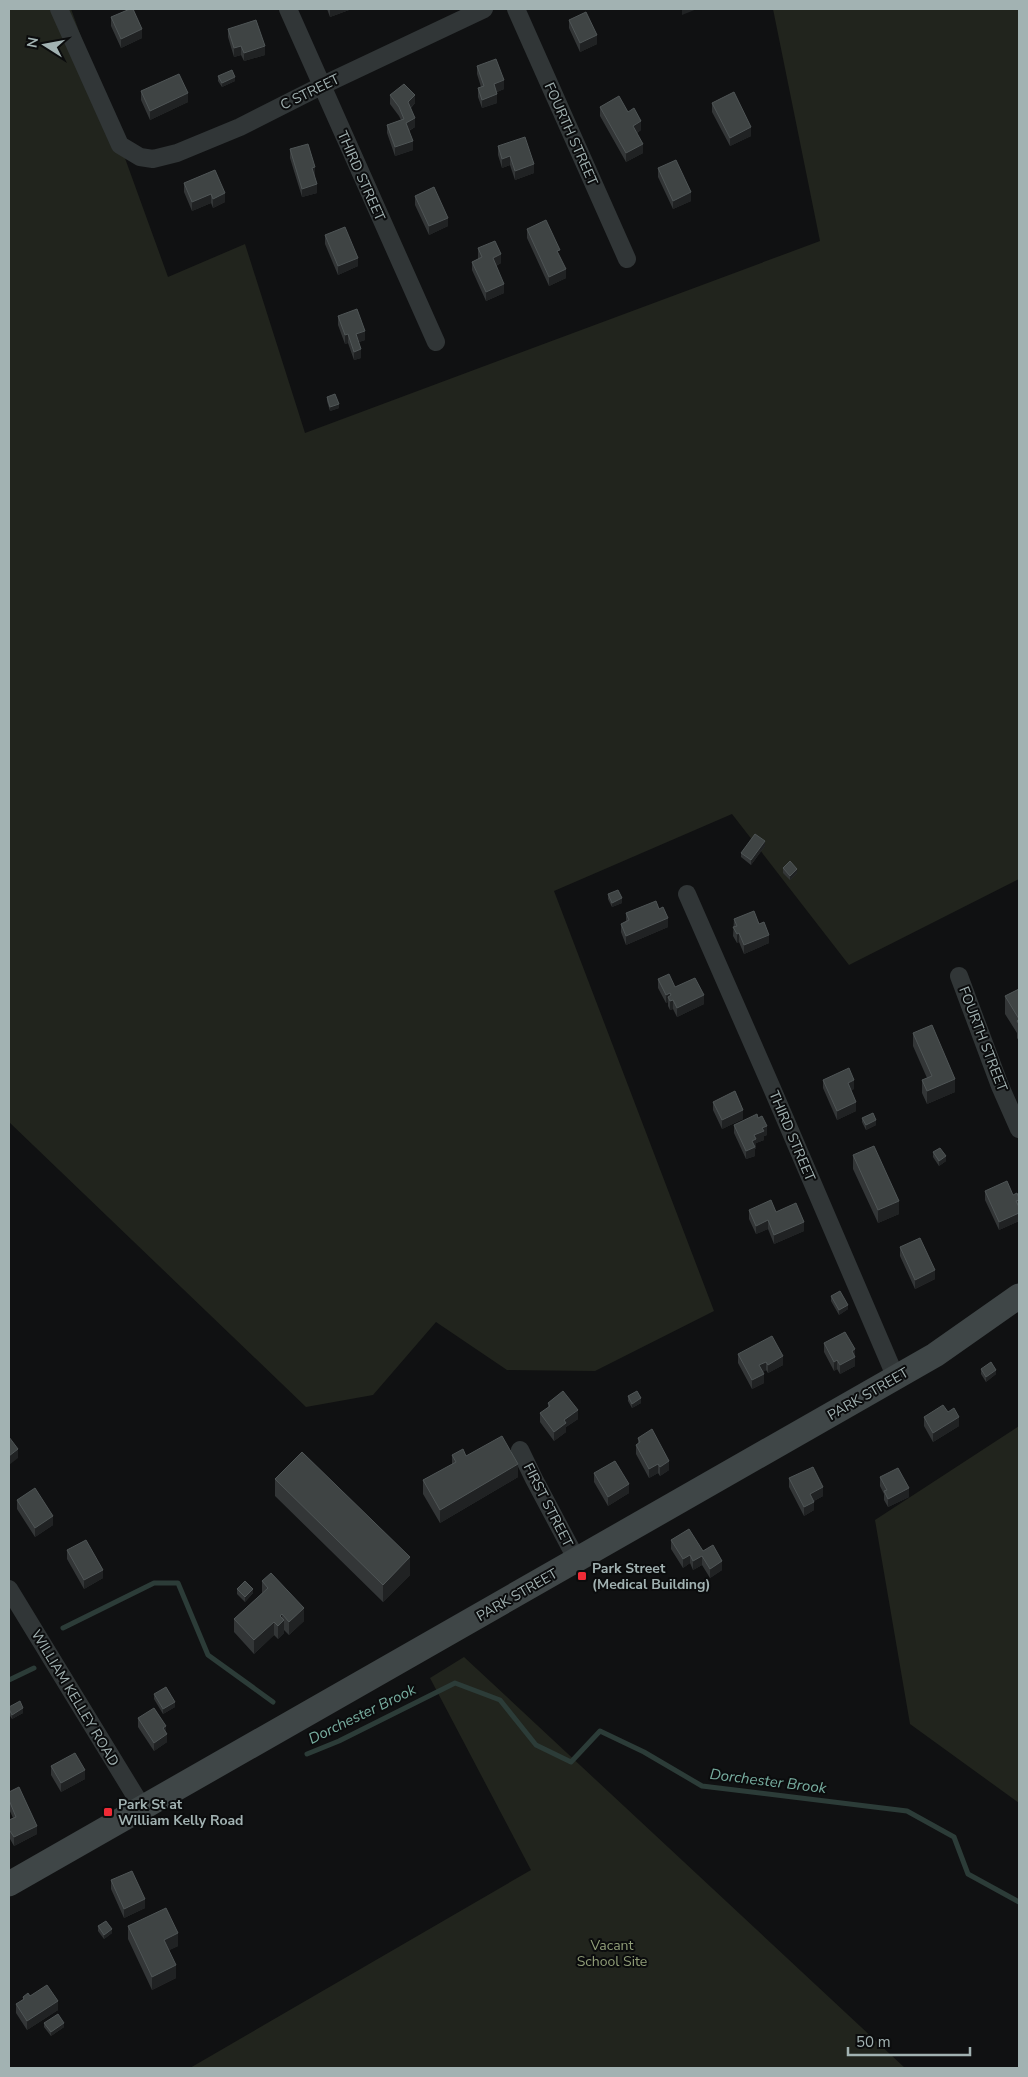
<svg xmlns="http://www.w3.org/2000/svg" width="1028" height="2077" viewBox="0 0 1028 2077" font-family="'Nunito Sans',sans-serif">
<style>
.green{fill:#21241d}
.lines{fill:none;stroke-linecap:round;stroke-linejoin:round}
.stream{stroke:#2c3c38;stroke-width:5}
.street{stroke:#313637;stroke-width:18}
.secondary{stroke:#3f4647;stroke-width:25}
.wall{fill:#333637}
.shaded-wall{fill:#202223}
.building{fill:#3f4444;stroke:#4f5556}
.poi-dot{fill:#ef2b36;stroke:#0b0c0d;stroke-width:2}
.labels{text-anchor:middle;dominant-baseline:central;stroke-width:4;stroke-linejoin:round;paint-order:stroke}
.street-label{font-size:14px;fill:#a2b2b2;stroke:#0b0c0d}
.poi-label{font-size:14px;font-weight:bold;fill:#a2b2b2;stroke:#0b0c0d;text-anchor:start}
.park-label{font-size:14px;fill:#919e78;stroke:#0b0c0d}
.water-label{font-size:15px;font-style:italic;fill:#78aea0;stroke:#0b0c0d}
</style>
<rect width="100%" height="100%" fill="#101112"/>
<!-- green -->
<path class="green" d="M9,9H71L168,277L245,244L305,433L820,241L773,9H1019V879L849,965L732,814L554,891L714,1311L595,1371L507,1370L436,1322L373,1395L306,1407L9,1122Z
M1019,1426V1803L910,1724L875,1520Z
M464,1657L905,2068H190L531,1870L430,1678Z"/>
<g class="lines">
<!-- stream -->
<path class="stream" d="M63,1628L154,1583H178L208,1655L273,1702
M9,1680L34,1668
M307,1754L339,1741L455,1683L500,1700L536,1745L571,1762L600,1731L644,1752L702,1786L907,1811L954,1837L968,1874L1019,1902"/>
<!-- street -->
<path class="street" d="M59,9L120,145L140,157L153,159L177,153L240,127L321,86L484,9
M288,9L436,342
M516,9L627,259
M687,894L771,1086L896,1378
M959,976L1000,1086L1019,1129
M520,1450L534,1479L577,1560
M9,1589L142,1807"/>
<!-- secondary -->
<path class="secondary" d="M9,1884L935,1355L1019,1296"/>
</g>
<!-- wall -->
<path class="wall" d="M327,9H349V10L330,17Z
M111,17L142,38L121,48L111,26Z
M569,20L597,44L580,52L569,28Z
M228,29L265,55L244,61L241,55L234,57L228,37Z
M477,66L504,89L497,92V103L482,108L478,97V88L481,87L477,74Z
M218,76L235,81L222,87L218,81Z
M141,91L188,102L150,120L141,100Z
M390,95L415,103L411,108L415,127L409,131L413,150L395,156L387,133V125L401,120L399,116L390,104Z
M712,103L751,136L730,146L712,112Z
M600,107L628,112L641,130L637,133L643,153L626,162L600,116Z
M498,146L534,173L515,180L510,165L502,168L498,155Z
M290,149L315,175L314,176L317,193L302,197L290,158Z
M658,168L691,201L673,209L658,177Z
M184,183L225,193V202L213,208L211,203L192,211L184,192Z
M415,196L448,226L429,235L415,205Z
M527,229L560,257L566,278L549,286L527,238Z
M325,235L358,266L338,275L325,244Z
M478,248L501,263L496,266L504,293L486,301L472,270V262L478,259Z
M338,316L365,340L359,342L361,358L354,360L348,343L345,344L338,325Z
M327,397L339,408L330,411L327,401Z
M765,846L751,865L741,857V853Z
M783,868L797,873L790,880L783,873Z
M608,894L622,903L612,907L608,899Z
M659,909L668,927L626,945L621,932V924L626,921V913Z
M734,919L759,924L769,943L744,954L739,942L737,943L733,936Z
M658,979L675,987L704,1004L677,1017L673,1009L670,1010L668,1006V1002L666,1003L658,988Z
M1019,989V1041L1017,1038V1033L1005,1014V996Z
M913,1033L955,1092L927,1104L922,1093V1080L927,1078L913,1046Z
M823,1080L854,1089L851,1090L856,1111L837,1120L823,1088Z
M713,1102L743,1119L722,1129L713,1110Z
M862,1118L876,1125L866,1130L862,1122Z
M734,1125L767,1135L764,1136V1140L756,1143V1148L755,1149V1156L746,1159L734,1133Z
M933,1152L946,1161L939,1166L933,1157Z
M853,1155L899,1214L878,1223L853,1169Z
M985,1191L1013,1195L1019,1198V1221L999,1230L985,1200Z
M749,1210L776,1212L804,1231L774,1244L768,1229L756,1234L749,1219Z
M900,1247L935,1279L915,1289L900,1256Z
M831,1296L848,1309L839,1315L831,1301Z
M824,1343L855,1356V1366L840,1374L837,1369L834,1371L824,1352Z
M738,1354L783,1365L768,1373L766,1370L763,1372L764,1383L752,1389L738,1363Z
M981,1369L996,1374L986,1382L981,1374Z
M628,1396L641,1403L632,1408L628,1401Z
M548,1403L578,1419L566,1427V1432L554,1441L540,1422V1413L548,1408Z
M948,1412L959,1426L933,1442L924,1426V1417Z
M638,1438L669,1470L660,1476L658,1473L649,1478L636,1454V1445L638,1444Z
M452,1455L466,1456L518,1477L440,1523L423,1494V1480L452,1465Z
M594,1473L629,1493L608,1506L594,1482Z
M880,1477L909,1497L888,1507L884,1500V1494L880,1486Z
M789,1478L823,1496L814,1501V1510L804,1516L789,1487Z
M275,1479L410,1575L383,1602L275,1496Z
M17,1500L53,1525L35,1537L17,1509Z
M671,1540L703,1551L722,1570L710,1578L702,1565L693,1570L690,1563L683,1568L671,1549Z
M67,1550L103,1578L84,1589L67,1559Z
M262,1581L304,1621L289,1635L284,1630V1633L278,1639L274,1635L254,1654L234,1632V1619L262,1593Z
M237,1589L253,1593L245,1602L237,1594Z
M154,1694L175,1707L163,1714L154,1699Z
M9,1709L23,1713L12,1719L9,1714Z
M138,1718L166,1732L167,1742L154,1751L138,1727Z
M51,1766L85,1779L61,1792L51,1775Z
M9,1792L37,1834L14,1846L10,1839L9,1820L13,1818L9,1809Z
M111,1880L145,1908L124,1918L111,1889Z
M98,1926L112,1933L104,1939L98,1931Z
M128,1926L178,1946L169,1950L176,1978L152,1990L128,1939Z
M30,1996L58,2010L27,2030L16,2013V2004L23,2000V1997Z
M44,2023L64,2027L51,2036L44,2027Z"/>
<!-- shaded-wall -->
<path class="shaded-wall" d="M330,9H349V10L330,17Z
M682,9H697L682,15Z
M142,29V38L121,48V39Z
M597,35V44L580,52V43Z
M241,46V55L234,57V48Z
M265,46V55L244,61V53Z
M235,77V81L222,87V83Z
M504,80V89L494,93V84Z
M188,93V102L150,120V111Z
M497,94V103L482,108V100Z
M415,95V103L408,110V102Z
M415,118V127L406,132V123Z
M641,121V130L633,135V126Z
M751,127V136L730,146V138Z
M413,141V150L395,156V147Z
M643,144V153L626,162V153Z
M510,156V165L502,168V159Z
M534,164V173L515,180V171Z
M315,167V175L312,176V168Z
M317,184V193L302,197V189Z
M691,192V201L673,209V201Z
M225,193V202L213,208V199Z
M211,194V203L192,211V202Z
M448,218V226L429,235V226Z
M501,254V263L493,267V258Z
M358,258V266L338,275V266Z
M566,269V278L549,286V277Z
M504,284V293L486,301V292Z
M365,331V340L356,343V334Z
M348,334V343L345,344V335Z
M361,349V358L354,360V352Z
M339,404V408L330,411V407Z
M765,841V846L751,865V860Z
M797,869V873L790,880V876Z
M622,898V903L612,907V903Z
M668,918V927L626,945V936Z
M739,933V942L737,943V934Z
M769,935V943L744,954V945Z
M670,993V1001L668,997V1002L666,1003V995Z
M704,995V1004L677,1017V1008Z
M673,1000V1009L670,1010V1001Z
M955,1079V1092L927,1104V1091Z
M854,1080V1089L848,1092V1083Z
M856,1102V1111L837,1120V1111Z
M743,1110V1119L722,1129V1120Z
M876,1120V1125L866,1130V1125Z
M767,1126V1135L764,1136V1140L756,1143V1148L755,1149V1156L746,1159V1151L752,1141L754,1135L762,1128Z
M946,1156V1161L939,1166V1161Z
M899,1201V1214L878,1223V1210Z
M1019,1213V1221L999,1230V1222Z
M768,1220V1229L756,1234V1226Z
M804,1222V1231L774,1244V1235Z
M935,1270V1279L915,1289V1280Z
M848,1305V1309L839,1315V1310Z
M855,1349V1366L840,1374V1365L852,1351Z
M783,1356V1365L768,1373V1365Z
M837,1360V1369L834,1371V1362Z
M766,1362V1370L759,1374V1365Z
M996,1370V1374L986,1382V1377Z
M764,1374V1383L752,1389V1380Z
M641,1398V1403L632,1408V1404Z
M578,1410V1419L566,1427V1432L554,1441V1432L564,1420Z
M959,1417V1426L933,1442V1433Z
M18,1449V1458L9,1465V1456Z
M669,1461V1470L660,1476V1467Z
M518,1464V1477L440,1523V1510Z
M658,1464V1473L649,1478V1469Z
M629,1484V1493L608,1506V1497Z
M823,1487V1496L810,1503V1494Z
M909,1488V1497L888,1507V1499Z
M814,1502V1510L804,1516V1507Z
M53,1516V1525L35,1537V1528Z
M690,1555V1563L683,1568V1559Z
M702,1556V1565L693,1570V1561Z
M410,1557V1575L383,1602V1585Z
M722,1561V1570L710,1578V1569Z
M103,1570V1578L84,1589V1580Z
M253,1589V1593L245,1602V1597Z
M304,1608V1621L289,1635V1622Z
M282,1614V1622L284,1620V1633L278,1639V1626L280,1616Z
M274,1622V1635L254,1654V1640Z
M175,1702V1707L163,1714V1709Z
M23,1708V1713L12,1719V1715Z
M166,1726V1734H167V1742L154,1751V1743L163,1728Z
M85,1770V1779L61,1792V1783Z
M37,1826V1834L14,1846V1837Z
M9,1831H10V1839L9,1840Z
M145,1899V1908L124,1918V1909Z
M112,1929V1933L104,1939V1935Z
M178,1933V1946L164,1953V1940Z
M176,1965V1978L152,1990V1977Z
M58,2001V2010L27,2030V2021Z
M64,2023V2027L51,2036V2032Z"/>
<!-- building -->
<path class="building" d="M130,9H133L142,29L121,39L111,17Z
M586,12L597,35L580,43L569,20Z
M256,20L265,46L244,53L241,46L234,48L228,29Z
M496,59L504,80L494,84L497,94L482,100L478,88L484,86L477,66Z
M232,70L235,77L222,83L218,76Z
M179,74L188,93L150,111L141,91Z
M404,84L415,95L408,102L415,118L406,123L413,141L395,147L387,125L404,119L399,107L390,95Z
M734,92L751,127L730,138L712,103Z
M619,96L628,112L634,108L641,121L633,126L643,144L626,153L600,107Z
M525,137L534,164L515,171L510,156L502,159L498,146Z
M308,144L315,167L312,168L317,184L302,189L290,149Z
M676,160L691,192L673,201L658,168Z
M215,170L225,193L213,199L211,194L192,202L184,183Z
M434,187L448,218L429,226L415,196Z
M546,220L560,250L557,251L566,269L549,277L527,229Z
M345,227L358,258L338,266L325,235Z
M495,241L501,254L493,258L504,284L486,292L472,262L482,257L478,248Z
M357,309L365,331L356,334L361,349L354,352L348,334L345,335L338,316Z
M335,394L339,404L330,407L327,397Z
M755,834L765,841L751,860L741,853Z
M790,861L797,869L790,876L783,868Z
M618,890L622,898L612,903L608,894Z
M656,901L659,909L663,907L668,918L626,936L621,924L629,920L626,913Z
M754,911L759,924L764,922L769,935L744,945L739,933L737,934L733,927L737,926L734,919Z
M669,974L675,987L695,978L704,995L677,1008L673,1000L670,1001L668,997L671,995L670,993L666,995L658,979Z
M1019,989V1024L1017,1021L1019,1019L1005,996Z
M932,1025L955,1079L927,1091L922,1080L932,1076L913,1033Z
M849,1068L854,1080L848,1083L856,1102L837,1111L823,1080Z
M735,1091L743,1110L722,1120L713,1102Z
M873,1113L876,1120L866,1125L862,1118Z
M757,1114L758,1118L762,1116L767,1126L762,1128L764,1131L754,1135L756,1139L752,1141L755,1147L746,1151L734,1125Z
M874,1146L899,1201L878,1210L853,1155Z
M940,1148L946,1156L939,1161L933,1152Z
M1007,1181L1013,1195L1017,1193L1019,1198V1200L1016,1201L1019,1207V1213L999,1222L985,1191Z
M771,1200L776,1212L796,1203L804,1222L774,1235L768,1220L756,1226L749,1210Z
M920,1238L935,1270L915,1280L900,1247Z
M840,1291L848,1305L839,1310L831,1296Z
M845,1332L855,1349L852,1351L855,1357L840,1365L837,1360L834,1362L824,1343Z
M772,1336L783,1356L768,1365L766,1362L759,1365L764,1374L752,1380L738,1354Z
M991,1362L996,1370L986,1377L981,1369Z
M563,1391L578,1410L564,1420L566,1423L554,1432L540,1413L550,1406L548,1403Z
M637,1391L641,1398L632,1404L628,1396Z
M943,1405L948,1412L954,1408L959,1417L933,1433L924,1417Z
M652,1429L669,1461L660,1467L658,1464L649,1469L636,1445L640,1442L638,1438Z
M502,1436L518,1464L440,1510L423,1480L456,1462L452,1455L463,1449L466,1456Z
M9,1437L18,1449L9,1456Z
M302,1452L410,1557L383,1585L275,1479Z
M615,1461L629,1484L608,1497L594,1473Z
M813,1467L823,1487L810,1494L814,1502L804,1507L789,1478Z
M898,1468L909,1488L888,1499L884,1491L887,1490L880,1477Z
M35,1488L53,1516L35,1528L17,1500Z
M689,1529L703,1551L713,1545L722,1561L710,1569L702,1556L693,1561L690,1555L683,1559L671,1540Z
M86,1540L103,1570L84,1580L67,1550Z
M271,1573L304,1608L289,1622L282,1614L280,1616L284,1620L278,1626L274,1622L254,1640L234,1619L268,1588L262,1581Z
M245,1581L253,1589L245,1597L237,1589Z
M166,1687L175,1702L163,1709L154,1694Z
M20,1701L23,1708L12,1715L9,1709V1707Z
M154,1708L166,1726L163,1728L167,1734L154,1743L138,1718Z
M75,1753L85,1770L61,1783L51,1766Z
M19,1787L37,1826L14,1837L10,1831H9V1820L16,1817L9,1800V1792Z
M132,1871L145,1899L124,1909L111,1880Z
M166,1908L178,1933L164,1940L176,1965L152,1977L128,1926Z
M106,1921L112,1929L104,1935L98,1926Z
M47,1985L58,2001L27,2021L16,2004L24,1999L23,1997L28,1993L30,1996Z
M58,2014L64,2023L51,2032L44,2023Z"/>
<!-- markers -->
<g class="poi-dot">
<rect x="577" y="1571" width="10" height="10" rx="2.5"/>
<rect x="103" y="1807" width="10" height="10" rx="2.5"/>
</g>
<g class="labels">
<!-- street labels -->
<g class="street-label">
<text transform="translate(310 92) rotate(-26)">C STREET</text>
<text transform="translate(571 134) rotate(66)">FOURTH STREET</text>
<text transform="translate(361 176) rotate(66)">THIRD STREET</text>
<text transform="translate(983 1039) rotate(69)">FOURTH STREET</text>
<text transform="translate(792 1136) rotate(67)">THIRD STREET</text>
<text transform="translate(868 1394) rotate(-30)">PARK STREET</text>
<text transform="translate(548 1505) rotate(63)">FIRST STREET</text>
<text transform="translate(517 1595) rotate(-30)">PARK STREET</text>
<text transform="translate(75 1698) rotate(59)">WILLIAM KELLEY ROAD</text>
</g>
<!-- poi labels -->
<g class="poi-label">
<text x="592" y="1568">Park Street<tspan x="592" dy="16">(Medical Building)</tspan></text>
<text x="118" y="1804">Park St at<tspan x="118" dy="16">William Kelly Road</tspan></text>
</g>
<!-- park labels -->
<g class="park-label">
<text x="612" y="1945">Vacant<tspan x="612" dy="16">School Site</tspan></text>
</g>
<!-- water labels -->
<g class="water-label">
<text transform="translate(362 1714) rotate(-26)">Dorchester Brook</text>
<text transform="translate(768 1781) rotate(7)">Dorchester Brook</text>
</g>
</g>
<!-- border -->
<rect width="1028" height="2077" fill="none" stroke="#a2b2b2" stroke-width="20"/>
<!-- north arrow -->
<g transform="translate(45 45) rotate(281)" stroke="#0b0c0d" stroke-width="4" paint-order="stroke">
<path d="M0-4L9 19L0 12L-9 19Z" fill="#a2b2b2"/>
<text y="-8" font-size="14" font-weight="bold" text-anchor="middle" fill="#a2b2b2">N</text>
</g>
<!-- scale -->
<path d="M848 2047v8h122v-8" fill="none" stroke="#a2b2b2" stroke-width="2.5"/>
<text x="856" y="2047" font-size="15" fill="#a2b2b2" stroke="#0b0c0d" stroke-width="4" paint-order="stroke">50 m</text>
</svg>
